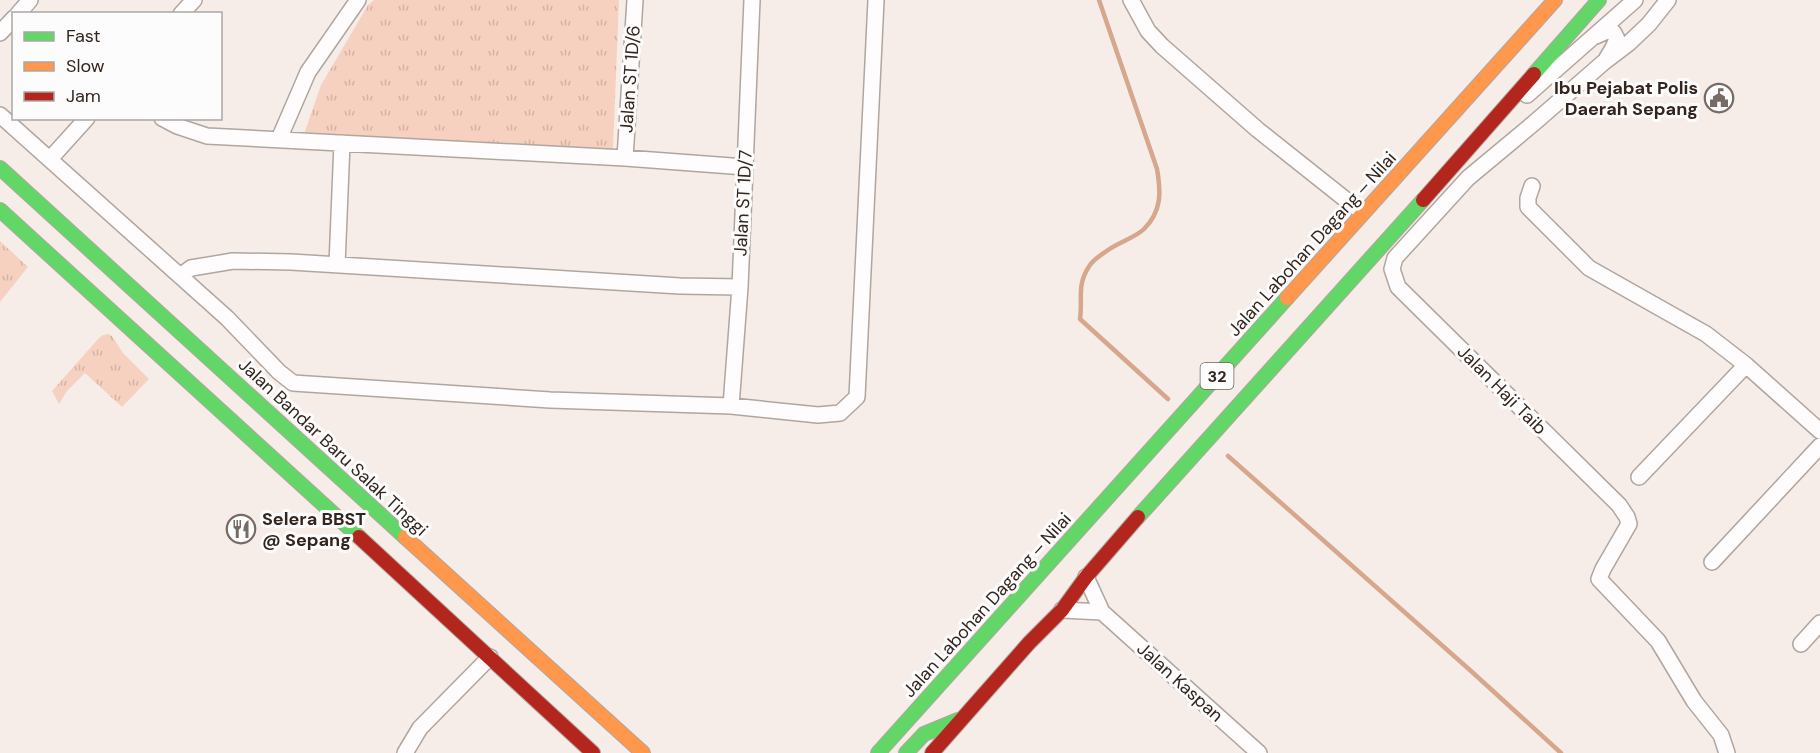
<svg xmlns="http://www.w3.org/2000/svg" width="1820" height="753" viewBox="0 0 1820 753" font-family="'DM Sans',sans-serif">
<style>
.grass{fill:url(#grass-tufts)}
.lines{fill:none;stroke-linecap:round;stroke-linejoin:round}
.stream{stroke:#d6a68d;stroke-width:4.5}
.street-casing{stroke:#b0a6a0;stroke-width:18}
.fast-casing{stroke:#b0a6a0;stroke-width:16}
.slow-casing{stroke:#b0a6a0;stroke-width:16}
.jam-casing{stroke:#b0a6a0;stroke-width:16}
.street{stroke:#fefcfc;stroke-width:15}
.fast{stroke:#63d668;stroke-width:14}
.slow{stroke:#ff974d;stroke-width:14}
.jam{stroke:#b3261e;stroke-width:14}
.labels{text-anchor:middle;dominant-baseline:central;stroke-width:6;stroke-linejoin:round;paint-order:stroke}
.shield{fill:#fcfcfc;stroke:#6f6661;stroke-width:1.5}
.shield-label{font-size:16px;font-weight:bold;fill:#33251e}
.street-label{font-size:18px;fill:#33251e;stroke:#fcfcfc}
.poi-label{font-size:18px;font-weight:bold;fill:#33251e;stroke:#fcfcfc;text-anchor:end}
</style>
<defs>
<pattern id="grass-tufts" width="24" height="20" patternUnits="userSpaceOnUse" patternTransform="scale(1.5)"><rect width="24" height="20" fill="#f6d1bf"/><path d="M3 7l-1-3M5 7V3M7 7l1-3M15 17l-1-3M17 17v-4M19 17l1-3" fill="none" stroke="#d3b3a4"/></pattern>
</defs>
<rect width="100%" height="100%" fill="#f6ede9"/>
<!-- grass -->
<path class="grass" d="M374,0H619L613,149L524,147L304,134L321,85L368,5Z
M0,241L28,267L0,302Z
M108,334L112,336L123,353L149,379L122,407L85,373L67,391L59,404L52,391L99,338L103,335Z"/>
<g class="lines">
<!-- stream -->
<path class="stream" d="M1099,0L1157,169C1161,192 1162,211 1144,229C1136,237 1118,243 1108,250C1101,255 1094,259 1090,265C1076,285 1083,298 1080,319L1168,399
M1228,456L1471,671L1561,753"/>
<!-- street casing -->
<g class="street-casing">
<path id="street" d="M1131,0L1148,31L1162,46L1258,130L1355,207
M1668,0L1649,24L1629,43L1604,62L1534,123L1468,178L1395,258L1392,269L1398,287L1619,505L1627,517L1629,524L1603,569L1599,579L1658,641L1694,701L1721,735L1727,753
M18,14L30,0
M181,14L194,0
M0,33L14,18
M1596,36L1609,30L1614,33L1617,39L1613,48L1607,58
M1527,95L1635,0
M0,115L227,318L279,372L293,383L550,400L731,406L818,415L840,413L857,397L876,0
M162,118L177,126L207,136L625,158L745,167
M279,139L308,72L358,0
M625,158L635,0
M50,159L87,118
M1532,186L1528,198V207L1589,268L1706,334L1746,365L1820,431
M337,265L342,143
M180,276L191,268L233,261L291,262L680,286L740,287
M731,406L740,287L752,0
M1639,477L1746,365
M1712,562L1820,446
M1086,577L1102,612L1259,753
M1062,610L1102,612
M1801,644L1820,623
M405,753L420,728L490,657"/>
</g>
<!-- fast casing -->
<g class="fast-casing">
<path id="fast" d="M1534,74L1599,0
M0,168L405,537
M0,210L359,537
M1138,517L1423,200
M878,753L1287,298
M906,753L924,734L958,720"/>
</g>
<!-- slow casing -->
<g class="slow-casing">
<path id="slow" d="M1287,298L1555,0
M405,537L643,753"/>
</g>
<!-- jam casing -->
<g class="jam-casing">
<path id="jam" d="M1423,200L1534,74
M359,537L593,753
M932,753L1029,643L1062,610L1086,577L1138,517"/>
</g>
<!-- street -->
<use href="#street" class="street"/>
<!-- fast -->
<use href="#fast" class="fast"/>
<!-- slow -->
<use href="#slow" class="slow"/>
<!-- jam -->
<use href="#jam" class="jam"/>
</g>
<!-- icons -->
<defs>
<g id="civic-ring" transform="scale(1.5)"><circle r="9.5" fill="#fcfcfc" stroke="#776b65" stroke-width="1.5"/><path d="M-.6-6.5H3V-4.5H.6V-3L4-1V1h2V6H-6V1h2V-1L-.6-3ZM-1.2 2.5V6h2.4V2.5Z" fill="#776b65"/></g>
<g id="restaurant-ring" transform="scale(1.5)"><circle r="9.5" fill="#fcfcfc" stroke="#776b65" stroke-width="1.5"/><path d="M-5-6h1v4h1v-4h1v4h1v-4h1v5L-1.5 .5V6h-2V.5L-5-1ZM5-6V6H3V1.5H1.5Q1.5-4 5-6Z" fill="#776b65"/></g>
</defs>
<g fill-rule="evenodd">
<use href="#civic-ring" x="1719" y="98"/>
<use href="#restaurant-ring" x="241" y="529"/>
</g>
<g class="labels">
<!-- shield labels -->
<rect class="shield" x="1200.5" y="363" width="33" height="26" rx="4.5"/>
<g class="shield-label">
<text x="1217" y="376">32</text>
</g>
<!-- street labels -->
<g class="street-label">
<text transform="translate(630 79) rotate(-86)">Jalan ST 1D/6</text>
<text transform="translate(743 203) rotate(-87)">Jalan ST 1D/7</text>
<text transform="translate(1312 244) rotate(-48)">Jalan Labohan Dagang ‒ Nilai</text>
<text transform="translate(1502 390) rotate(45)">Jalan Haji Taib</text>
<text transform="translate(333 447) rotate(43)">Jalan Bandar Baru Salak Tinggi</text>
<text transform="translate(987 605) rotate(-48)">Jalan Labohan Dagang ‒ Nilai</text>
<text transform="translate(1180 682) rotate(42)">Jalan Kaspan</text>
</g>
<!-- poi labels -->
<g class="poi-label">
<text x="1698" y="88">Ibu Pejabat Polis<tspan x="1698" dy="21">Daerah Sepang</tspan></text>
<text x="262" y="519" text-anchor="start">Selera BBST<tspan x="262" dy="21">@ Sepang</tspan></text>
</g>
</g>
<!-- legend -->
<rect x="12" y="12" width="210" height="108" fill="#fcfcfc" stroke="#aca6a3" stroke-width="1.5"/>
<rect x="24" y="32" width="30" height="9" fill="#63d668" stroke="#aca6a3" stroke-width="1.5"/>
<text x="66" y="42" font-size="18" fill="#33251e">Fast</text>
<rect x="24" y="62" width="30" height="9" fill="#ff974d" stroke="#aca6a3" stroke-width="1.5"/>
<text x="66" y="72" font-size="18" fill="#33251e">Slow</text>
<rect x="24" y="92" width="30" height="9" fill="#b3261e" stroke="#aca6a3" stroke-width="1.5"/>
<text x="66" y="102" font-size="18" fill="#33251e">Jam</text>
</svg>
